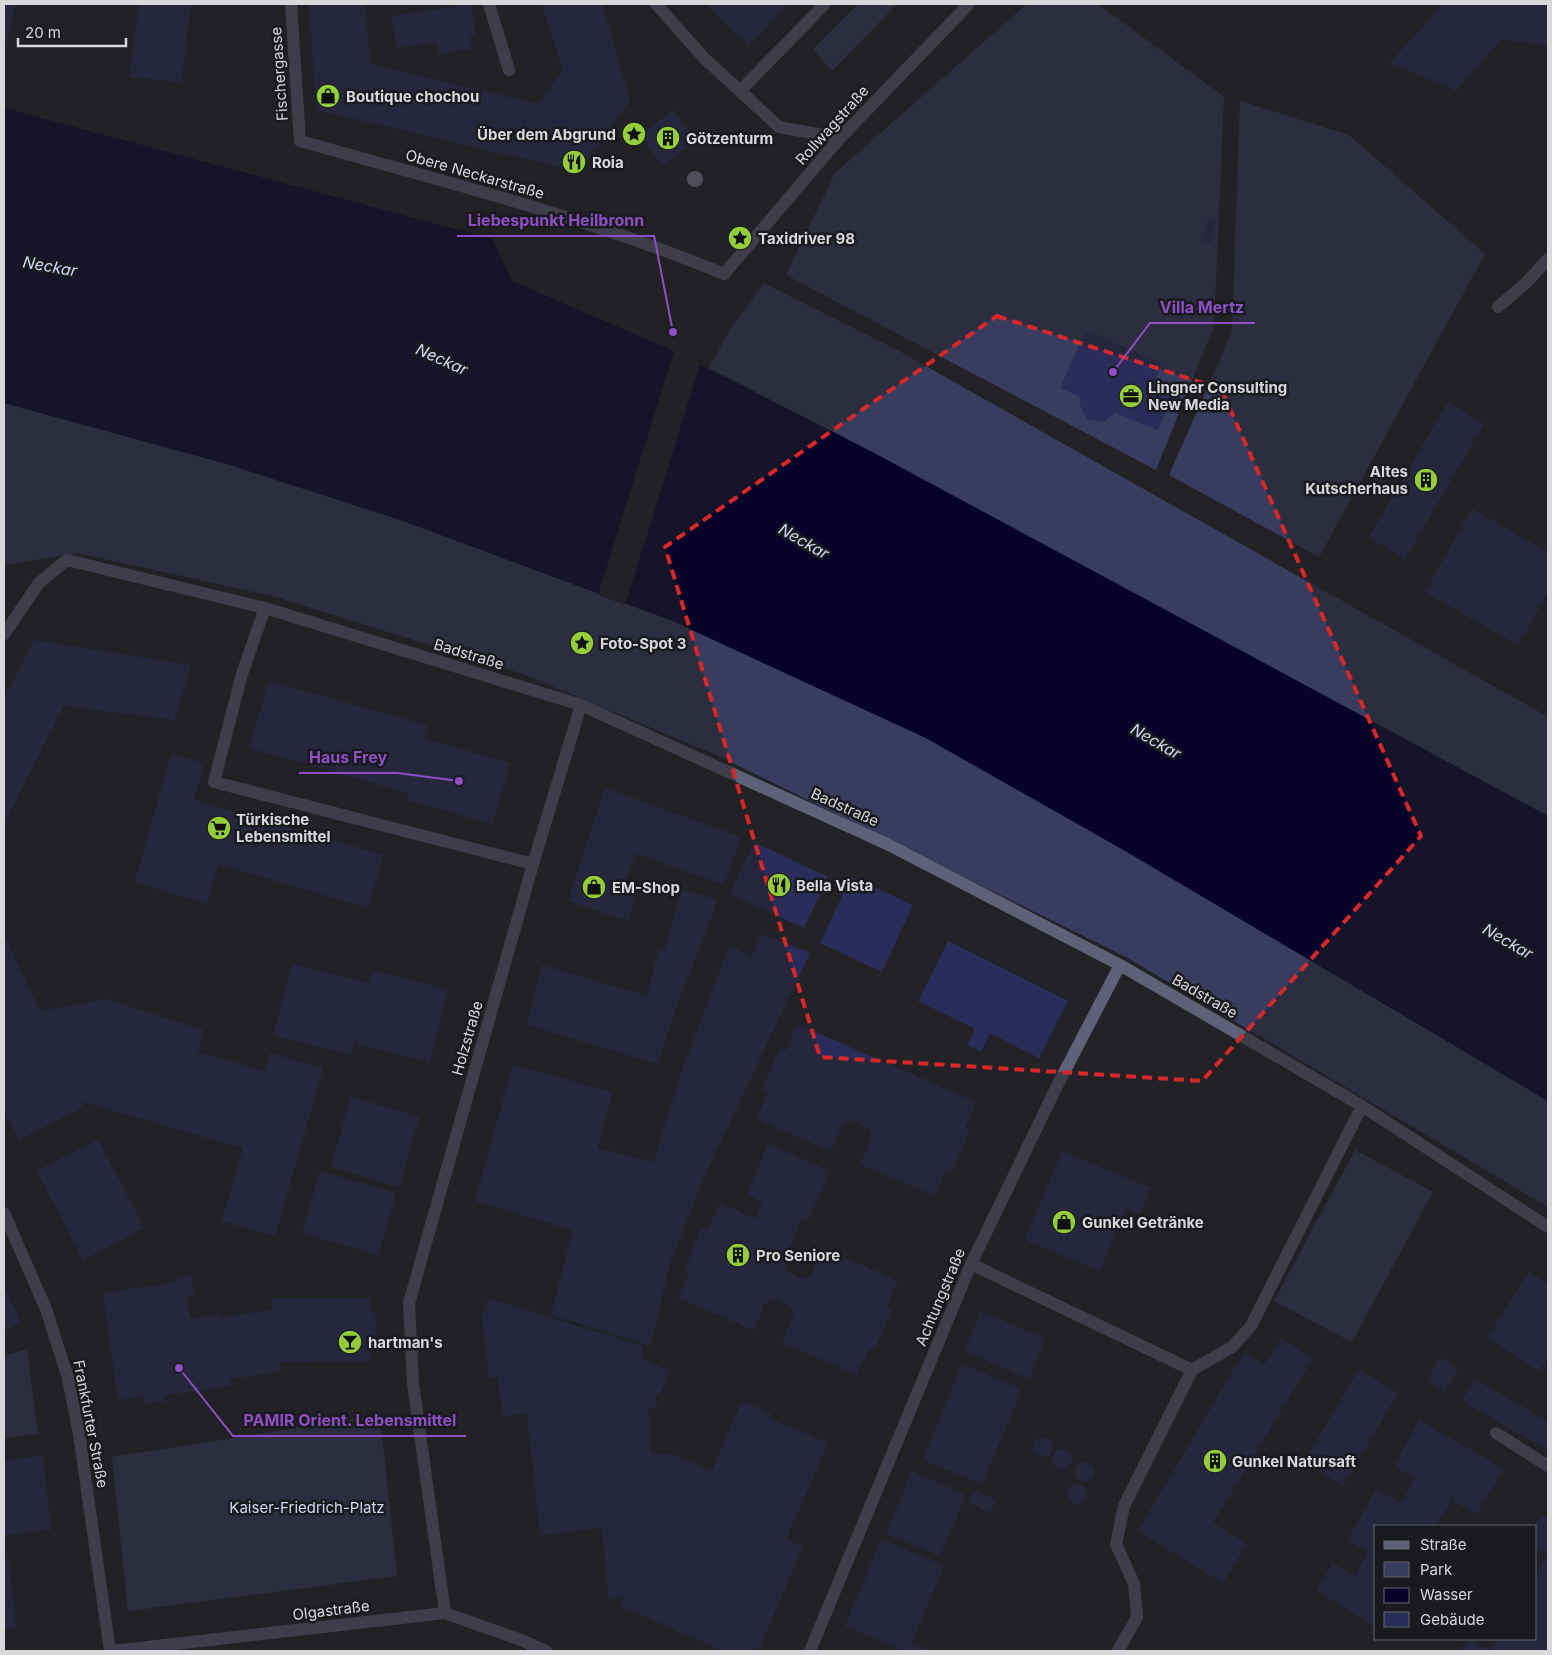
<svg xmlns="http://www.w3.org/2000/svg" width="1552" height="1655" viewBox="0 0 1552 1655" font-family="Inter,sans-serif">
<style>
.green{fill:#383c5f}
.water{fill:#07032a}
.pier{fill:#232327}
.building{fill:#2a2d59}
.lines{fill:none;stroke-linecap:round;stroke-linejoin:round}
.service{stroke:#5e6177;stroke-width:12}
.minor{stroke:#5e6177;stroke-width:12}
.tree{fill:#838699}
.marked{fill:none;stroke:#d62828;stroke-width:4;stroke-dasharray:10 6;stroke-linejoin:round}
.labels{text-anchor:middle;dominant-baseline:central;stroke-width:5;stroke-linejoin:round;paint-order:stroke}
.street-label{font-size:15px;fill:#d8d8db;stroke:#191a1d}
.poi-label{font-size:15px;font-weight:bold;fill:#d8d8db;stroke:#191a1d;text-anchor:start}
.park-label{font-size:15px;fill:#d2d7f6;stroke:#191a1d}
.water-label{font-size:16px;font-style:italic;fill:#d3d8f7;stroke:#191a1d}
.leader{fill:none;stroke:#8e4ec5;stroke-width:2}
.callout-dot{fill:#8e4ec5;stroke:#191a1d;stroke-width:2}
.callout-label{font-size:16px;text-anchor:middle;font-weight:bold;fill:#8e4ec5;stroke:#191a1d;stroke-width:5;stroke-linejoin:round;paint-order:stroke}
</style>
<rect width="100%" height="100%" fill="#232327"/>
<!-- green -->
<path class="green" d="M858,4H897L832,71L813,49Z
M1027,4H1098L1224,97L1214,326L1156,470L786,275L835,173Z
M1240,101L1349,135L1485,254L1319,557L1169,475L1232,332Z
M764,283L899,351L1548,717V816L874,453L709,368L733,325Z
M4,403L230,465L403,521L672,621L926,738L1127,852L1548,1101V1207L1126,957L719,756L523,674L276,597L78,553L4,565Z
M1355,1150L1433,1192L1352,1342L1274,1301Z
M27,1349L38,1434L4,1438V1356Z
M380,1415L397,1576L128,1611L112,1457Z"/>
<!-- water -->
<path class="water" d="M4,108L493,239L512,281L674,351L874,453L1548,816V1101L1127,852L926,738L673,621L403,521L230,465L4,403Z"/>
<!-- pier -->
<path class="pier" d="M675,349L701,361L625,605L598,595Z"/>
<!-- building -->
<path class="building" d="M4,4H15L7,43L4,42Z
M139,4H191L181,82L129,77Z
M309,4H365L370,64L538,104L563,70L542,4H602L630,100L580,172L317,110Z
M471,4L476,35L470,36L472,49L439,54L437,42L397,48L392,16Z
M706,4H788L749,46Z
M1443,4H1548V46L1502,39L1456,91L1390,63Z
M674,110L696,142L662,166L640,134Z
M1208,217L1217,220L1211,243L1202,241Z
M1086,330L1162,364L1155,380L1176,389L1158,430L1116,413L1103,422L1087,419L1080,405V397L1060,388Z
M1448,402L1484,424L1405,559L1369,537Z
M1472,509L1548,552V592L1518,645L1425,592Z
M34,640L191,665L174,720L64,706L4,824V700Z
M269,681L429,726L425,739L510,763L492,824L407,800L409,793L249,748Z
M171,754L204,763L194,800L383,855L368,908L218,864L207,904L135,882Z
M605,788L741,837L724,885L635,853L622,894L635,898L628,921L568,901Z
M754,842L828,877L804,928L730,894Z
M851,877L913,905L882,972L820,943Z
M682,889L718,900L677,1005L658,1064L527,1025L542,965L647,996L659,949L664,951Z
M762,934L810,953L704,1177L671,1260L650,1346L551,1315L573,1230L475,1201L513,1065L613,1092L597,1148L654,1162L680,1076L730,945L752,957Z
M4,935L40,1011L106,999L203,1030L198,1052L265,1071L270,1053L323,1068L275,1236L222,1221L243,1148L83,1102L81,1108L19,1140L4,1109Z
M948,941L1068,1001L1039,1058L990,1033L981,1052L967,1045L975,1029L918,1001Z
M292,964L369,983L372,970L448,990L430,1062L354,1043L351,1055L273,1036Z
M797,1024L976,1102L965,1128L970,1130L952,1172L946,1170L935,1196L860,1164L872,1137L867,1127L853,1120L843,1124L831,1151L757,1119L768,1092L762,1090L780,1048L786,1051Z
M351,1097L419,1117L399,1187L331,1167Z
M98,1139L144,1228L83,1260L37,1171Z
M768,1144L830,1171L808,1221L802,1218L783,1262L787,1272L802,1279L812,1275L823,1248L898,1281L886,1307L892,1309L874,1351L869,1349L857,1375L782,1343L794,1316L790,1306L775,1299L765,1303L754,1330L678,1298L690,1271L685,1269L702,1227L708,1230L720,1203L756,1219L763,1202L747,1194Z
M1062,1151L1151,1188L1140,1214L1126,1208L1100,1271L1025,1240Z
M320,1171L396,1193L378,1255L302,1233Z
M1529,1272L1548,1284V1361L1546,1360L1539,1371L1487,1338Z
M191,1275L194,1295L187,1296L190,1318L220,1314L221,1317L273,1310L272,1298H370V1313L375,1312L376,1345H370V1361L280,1362L282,1371L230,1379L231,1386L164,1395L166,1401L144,1404L143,1396L118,1400L103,1293L178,1282L177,1277Z
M4,1287L21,1322L4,1330Z
M488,1298L643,1346L641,1358L670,1371L660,1394H655L657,1407L648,1408L651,1454H672L712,1471L742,1401L771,1414L769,1418L828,1443L786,1539L803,1547L760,1646L747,1651H724L620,1606L624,1598L618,1596L616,1599H609L602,1528L540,1535L527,1413L502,1416L498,1377L489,1378L482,1317Z
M981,1311L1045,1339L1029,1379L964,1351Z
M1281,1338L1313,1358L1213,1523L1247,1544L1223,1583L1138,1531L1244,1352L1264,1365Z
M1440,1358L1458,1368L1445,1392L1427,1381Z
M962,1364L1022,1389L982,1484L923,1460Z
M1359,1369L1398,1393L1343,1486L1304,1462Z
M1474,1379L1548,1421V1450L1462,1401Z
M1419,1420L1504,1469L1476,1514L1452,1500L1437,1524L1441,1526H1376V1627L1317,1591L1332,1563L1355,1576L1368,1552L1348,1540L1376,1489L1401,1503L1415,1478L1394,1466Z
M1033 1447a10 10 0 1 1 20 0a10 10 0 1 1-20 0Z
M1052 1459a10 10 0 1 1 20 0a10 10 0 1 1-20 0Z
M43,1456L51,1530L4,1535V1460Z
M1075 1472a10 10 0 1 1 20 0a10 10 0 1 1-20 0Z
M912,1472L966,1495L940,1556L886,1533Z
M1067 1494a10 10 0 1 1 20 0a10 10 0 1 1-20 0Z
M975,1490L996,1500L990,1513L968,1502Z
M1542,1514L1548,1518V1554L1536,1547L1535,1526Z
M882,1539L944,1566L911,1643L932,1651H899L900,1649L845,1626Z
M1548,1554V1651H1490L1498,1639H1536V1575Z
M9,1559L16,1628L4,1629V1560Z
M1469,1639L1489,1651H1460Z"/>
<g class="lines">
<!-- service -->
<path class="service" d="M291,4L300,141C442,181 587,217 724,274
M1498,307L1528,281L1548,259
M265,608L242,674L214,782L533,864
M971,1264L1192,1370
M1496,1433L1548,1466
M1118,1651L1137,1617L1134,1584L1116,1544L1124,1506L1192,1370L1232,1347L1251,1326L1362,1106"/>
<!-- minor -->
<path class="minor" d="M489,4L509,70
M656,4L705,59L779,127L840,138
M740,91L825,4
M724,274L840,138L969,4
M4,634L39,583L67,560L265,608L581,705L887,844L1120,965L1362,1106L1548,1227
M4,1213L46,1309L68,1378L79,1434L110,1651
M445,1613L413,1384L409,1303L533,864L581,705
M113,1651L445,1613L521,1640L546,1651
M810,1651L971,1264L1057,1086L1120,965"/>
</g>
<!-- trees -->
<circle class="tree" cx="695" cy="179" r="8"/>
<!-- marked area -->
<path d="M0 0H1552V1655H0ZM997,316L1221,389L1421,836L1202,1081L820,1057L665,547Z" fill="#232327" fill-opacity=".55" fill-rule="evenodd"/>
<path class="marked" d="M997,316L1221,389L1421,836L1202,1081L820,1057L665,547Z"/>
<!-- icons -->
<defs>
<g id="shop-disc" transform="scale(1.25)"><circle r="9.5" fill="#95cc3b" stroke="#191a1d"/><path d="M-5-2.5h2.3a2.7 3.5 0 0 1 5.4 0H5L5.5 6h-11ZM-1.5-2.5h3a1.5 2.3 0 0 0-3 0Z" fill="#111"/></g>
<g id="sight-disc" transform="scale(1.25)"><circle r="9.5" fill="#95cc3b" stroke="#191a1d"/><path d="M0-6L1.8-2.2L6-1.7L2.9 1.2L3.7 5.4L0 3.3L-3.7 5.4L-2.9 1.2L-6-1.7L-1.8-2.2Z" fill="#111"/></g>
<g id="building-disc" transform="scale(1.25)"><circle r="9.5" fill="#95cc3b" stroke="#191a1d"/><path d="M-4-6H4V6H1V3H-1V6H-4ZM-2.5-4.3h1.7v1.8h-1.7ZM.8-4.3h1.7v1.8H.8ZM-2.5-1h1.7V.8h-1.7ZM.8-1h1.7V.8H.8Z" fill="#111"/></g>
<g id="restaurant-disc" transform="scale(1.25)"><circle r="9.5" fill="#95cc3b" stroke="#191a1d"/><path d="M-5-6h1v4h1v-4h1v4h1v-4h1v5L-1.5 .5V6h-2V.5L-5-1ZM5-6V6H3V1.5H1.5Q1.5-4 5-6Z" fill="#111"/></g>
<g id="office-disc" transform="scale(1.25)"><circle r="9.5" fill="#95cc3b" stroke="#191a1d"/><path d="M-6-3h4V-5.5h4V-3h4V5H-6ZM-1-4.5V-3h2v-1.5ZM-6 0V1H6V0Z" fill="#111"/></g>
<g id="supermarket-disc" transform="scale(1.25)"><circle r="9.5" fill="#95cc3b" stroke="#191a1d"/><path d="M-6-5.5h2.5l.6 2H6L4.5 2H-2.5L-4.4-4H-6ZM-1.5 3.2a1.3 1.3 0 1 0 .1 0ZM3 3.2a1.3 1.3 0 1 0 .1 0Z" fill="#111"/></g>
<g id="bar-disc" transform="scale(1.25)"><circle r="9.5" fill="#95cc3b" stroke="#191a1d"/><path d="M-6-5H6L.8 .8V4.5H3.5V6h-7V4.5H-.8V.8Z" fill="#111"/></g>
</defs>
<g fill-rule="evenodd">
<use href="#shop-disc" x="328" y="96"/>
<use href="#sight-disc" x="634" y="134"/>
<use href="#building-disc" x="668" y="138"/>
<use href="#restaurant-disc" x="574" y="162"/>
<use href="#sight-disc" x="740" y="238"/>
<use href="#office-disc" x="1131" y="396"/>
<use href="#building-disc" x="1426" y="480"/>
<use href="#sight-disc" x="582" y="643"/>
<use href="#supermarket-disc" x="219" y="828"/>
<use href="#restaurant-disc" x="779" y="885"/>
<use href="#shop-disc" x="594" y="887"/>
<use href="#shop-disc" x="1064" y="1222"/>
<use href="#building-disc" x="738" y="1255"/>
<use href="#bar-disc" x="350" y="1342"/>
<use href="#building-disc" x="1215" y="1461"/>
</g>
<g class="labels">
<!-- street labels -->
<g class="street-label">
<text transform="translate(279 74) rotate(-94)">Fischergasse</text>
<text transform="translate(832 125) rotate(-48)">Rollwagstraße</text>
<text transform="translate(475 174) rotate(16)">Obere Neckarstraße</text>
<text transform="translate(469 654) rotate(17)">Badstraße</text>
<text transform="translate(845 807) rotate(24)">Badstraße</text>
<text transform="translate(1205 996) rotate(30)">Badstraße</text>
<text transform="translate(467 1038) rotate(-74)">Holzstraße</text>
<text transform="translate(940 1297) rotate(-67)">Achtungstraße</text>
<text transform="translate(91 1424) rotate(79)">Frankfurter Straße</text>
<text transform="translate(331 1610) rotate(-7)">Olgastraße</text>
</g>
<!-- poi labels -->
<g class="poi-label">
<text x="346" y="96">Boutique chochou</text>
<text x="616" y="134" text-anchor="end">Über dem Abgrund</text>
<text x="686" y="138">Götzenturm</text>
<text x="592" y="162">Roia</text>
<text x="758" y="238">Taxidriver 98</text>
<text x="1148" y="387">Lingner Consulting<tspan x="1148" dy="17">New Media</tspan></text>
<text x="1408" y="471" text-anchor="end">Altes<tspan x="1408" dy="17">Kutscherhaus</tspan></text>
<text x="600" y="643">Foto-Spot 3</text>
<text x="236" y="819">Türkische<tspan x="236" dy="17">Lebensmittel</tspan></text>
<text x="796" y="885">Bella Vista</text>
<text x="612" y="887">EM-Shop</text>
<text x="1082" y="1222">Gunkel Getränke</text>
<text x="756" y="1255">Pro Seniore</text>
<text x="368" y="1342">hartman's</text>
<text x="1232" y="1461">Gunkel Natursaft</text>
</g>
<!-- park labels -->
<g class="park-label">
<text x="307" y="1507">Kaiser-Friedrich-Platz</text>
</g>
<!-- water labels -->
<g class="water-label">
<text transform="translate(50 266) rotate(10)">Neckar</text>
<text transform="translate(442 359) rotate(24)">Neckar</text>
<text transform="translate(804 541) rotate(30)">Neckar</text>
<text transform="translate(1156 741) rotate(30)">Neckar</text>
<text transform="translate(1508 941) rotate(30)">Neckar</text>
</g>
</g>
<!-- callouts -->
<path class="leader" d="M673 332L654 236H457M1113 372L1150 323H1255M459 781L397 773H299M179 1368L233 1436H466"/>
<g class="callout-dot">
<circle cx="673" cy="332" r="5"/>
<circle cx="1113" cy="372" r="5"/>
<circle cx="459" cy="781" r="5"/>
<circle cx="179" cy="1368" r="5"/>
</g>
<g class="callout-label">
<text x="556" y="226">Liebespunkt Heilbronn</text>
<text x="1202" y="313">Villa Mertz</text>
<text x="348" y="763">Haus Frey</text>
<text x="350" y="1426">PAMIR Orient. Lebensmittel</text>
</g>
<!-- border -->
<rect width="1552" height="1655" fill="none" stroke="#d8d8db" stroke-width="10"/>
<!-- legend -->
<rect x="1374" y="1525" width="162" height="115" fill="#191a1d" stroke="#656669"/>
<rect x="1384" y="1541" width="25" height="8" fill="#5e6177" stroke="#656669"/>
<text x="1420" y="1550" font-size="15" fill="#d8d8db">Straße</text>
<rect x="1384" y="1562" width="25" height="15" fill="#383c5f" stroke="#656669"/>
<text x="1420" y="1575" font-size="15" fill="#d8d8db">Park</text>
<rect x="1384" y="1588" width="25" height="15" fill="#07032a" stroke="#656669"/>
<text x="1420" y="1600" font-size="15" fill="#d8d8db">Wasser</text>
<rect x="1384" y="1612" width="25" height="15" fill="#2a2d59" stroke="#656669"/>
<text x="1420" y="1625" font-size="15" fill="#d8d8db">Gebäude</text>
<!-- scale -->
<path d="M18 38v8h108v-8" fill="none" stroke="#d8d8db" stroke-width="2.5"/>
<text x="25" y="38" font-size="15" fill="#d8d8db" stroke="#191a1d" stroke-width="4" paint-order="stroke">20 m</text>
</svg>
